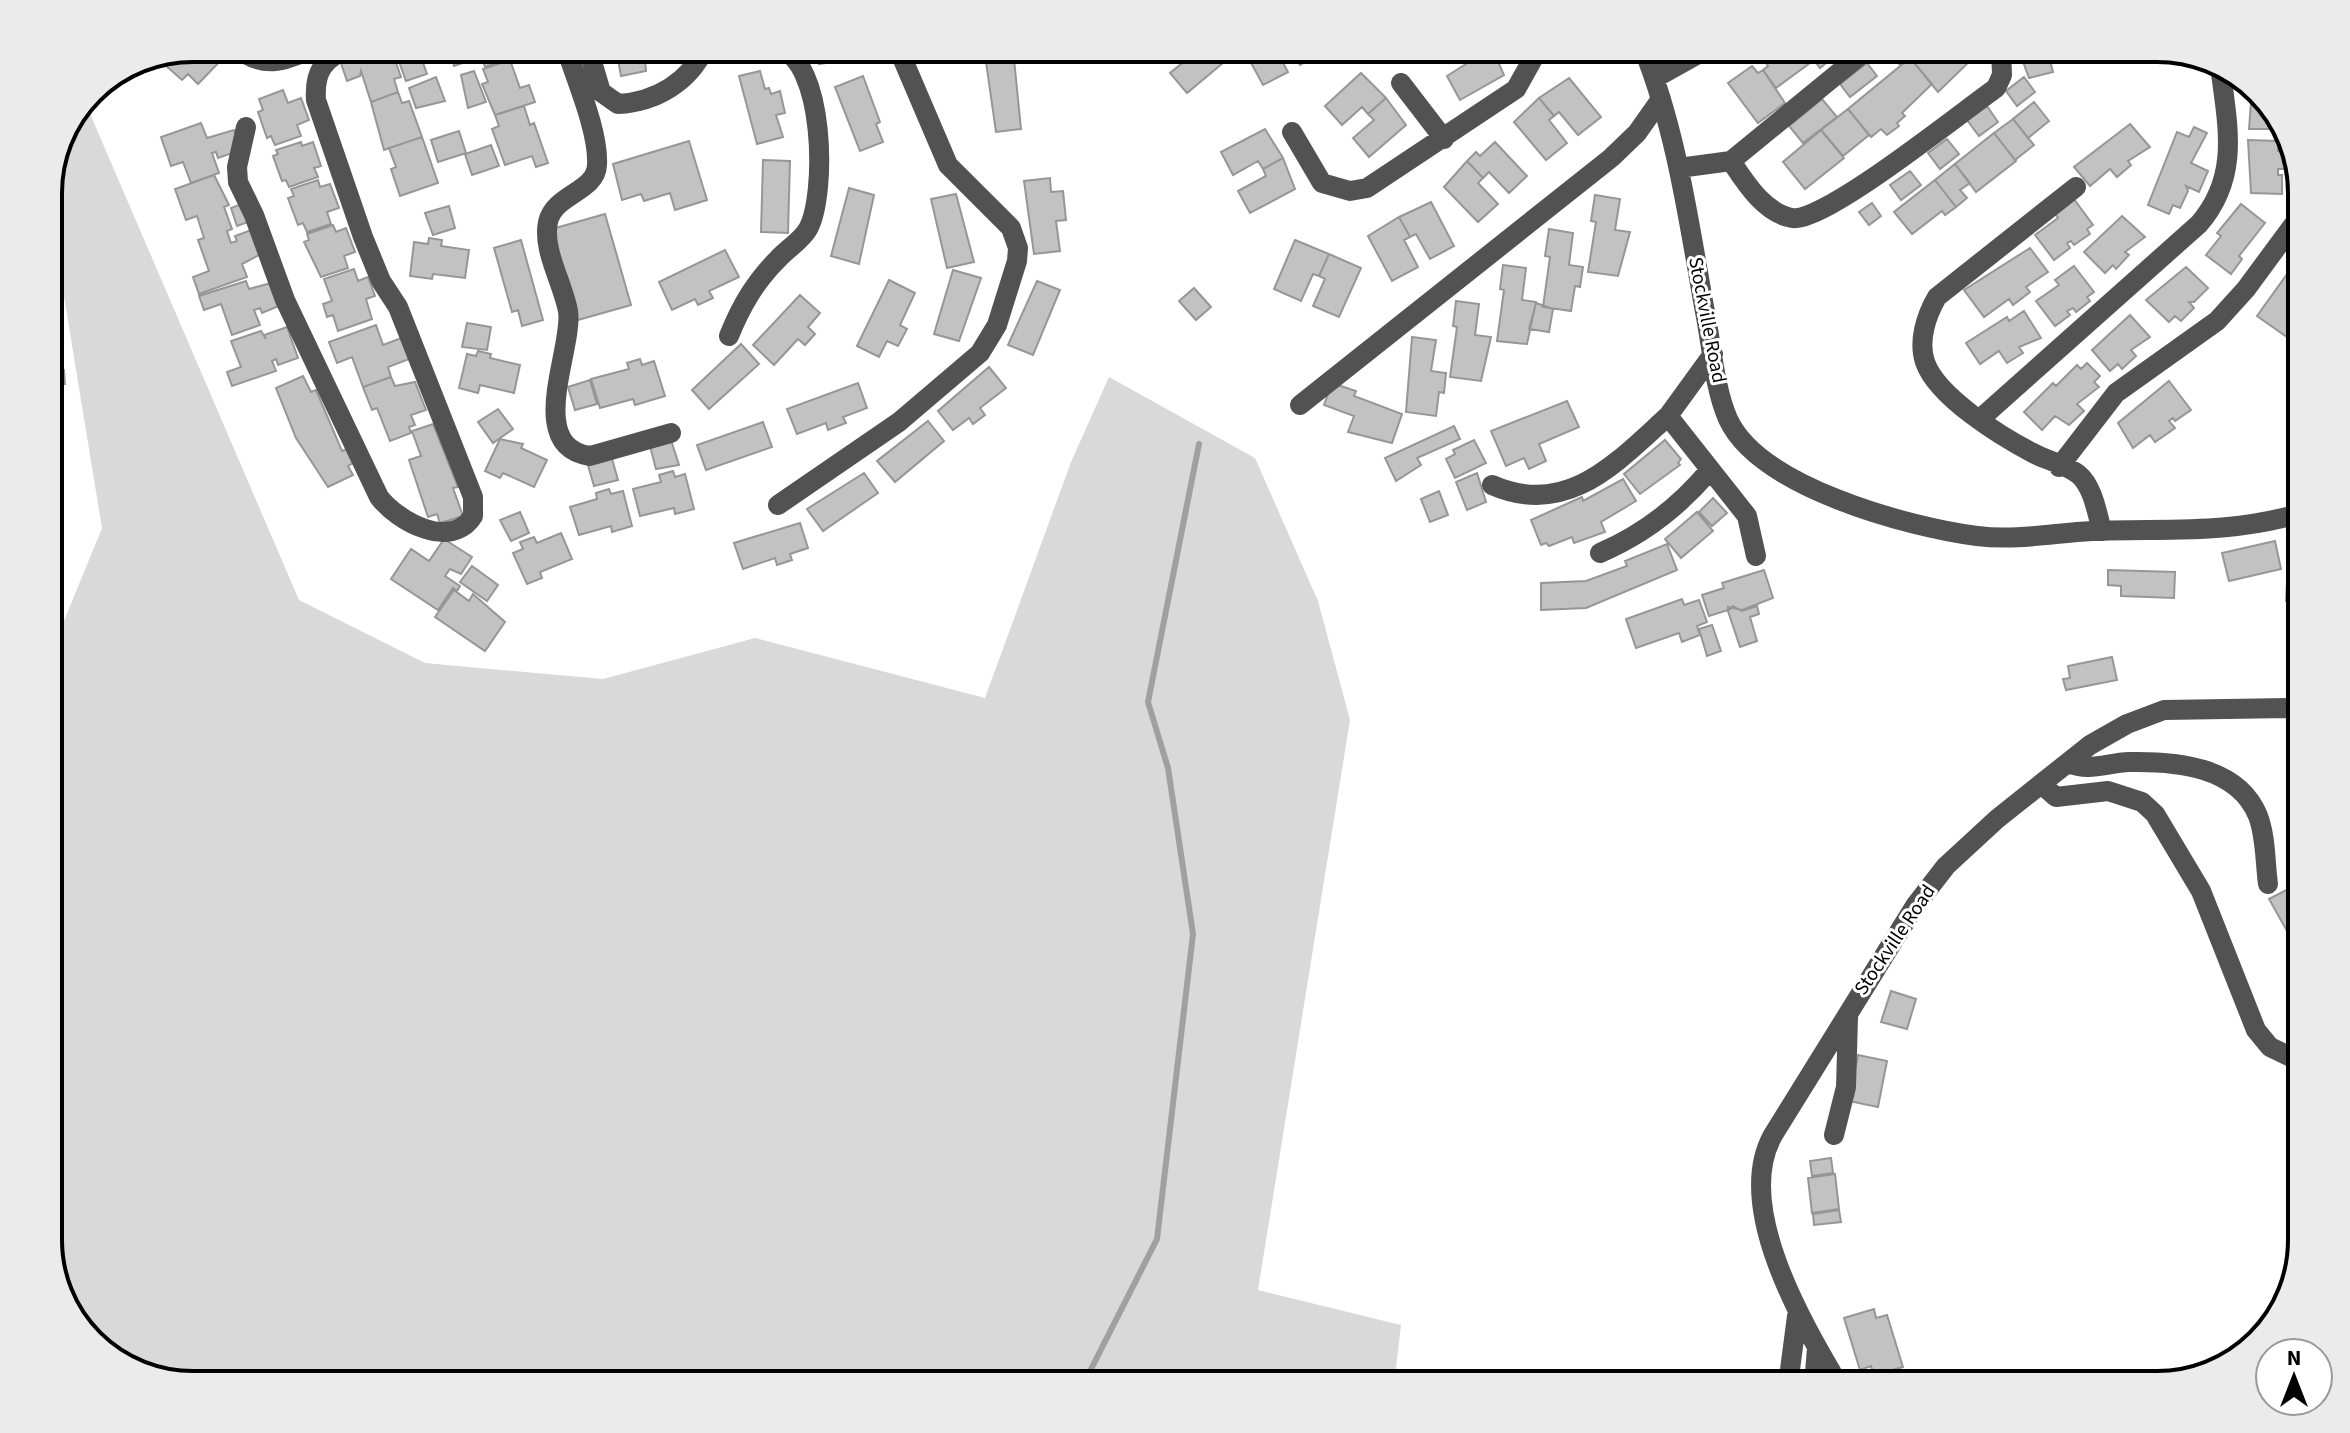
<svg xmlns="http://www.w3.org/2000/svg" width="2350" height="1433" viewBox="0 0 2350 1433" font-family="'Source Sans 3',sans-serif">
<style>
.green{fill:#d9d9d9}
.lines{fill:none;stroke-linecap:round;stroke-linejoin:round}
.stream{stroke:#a0a0a0;stroke-width:6}
.building{fill:#c2c2c2;stroke:#969696;stroke-width:2}
.minor{stroke:#525252;stroke-width:20}
.labels{text-anchor:middle;dominant-baseline:central;stroke-width:6;stroke-linejoin:round;paint-order:stroke}
.street-label{font-size:20px;fill:#000;stroke:#fff}
.rim{fill:none;stroke:#000;stroke-width:4}
</style>
<rect width="100%" height="100%" fill="#fff"/>
<!-- green -->
<path class="green" d="M85,102L299,600L425,663L603,679L755,638L985,698L1071,462L1109,377L1255,458L1318,601L1350,720L1258,1290L1401,1325L1394,1385H193L120,1365L68,1313L48,1249V660L102,528L58,260L48,224V184Z"/>
<g class="lines">
<!-- stream -->
<path class="stream" d="M1083,1385L1157,1239L1193,934L1168,768L1148,702L1199,444"/>
</g>
<!-- building -->
<path class="building" d="M193,48H216L225,56L198,84L188,74L182,80L164,64L172,52Z
M384,48L389,62L395,60L401,77L394,79L398,92L371,102L361,71L360,76L347,81L341,63Z
M448,48H510L513,57L485,67L480,52L476,54L477,58L454,66Z
M616,48H644L646,71L621,76Z
M810,48H851L853,59L819,64L817,48Z
M1148,48H1175L1159,61Z
M1201,48H1213L1224,62L1187,93L1170,73Z
M1243,48H1275L1288,72L1263,85Z
M1290,48H1324L1325,51L1300,65Z
M1431,48H1462L1440,60Z
M1479,48H1492L1504,75L1460,100L1447,76L1472,60L1468,54Z
M1771,48H1805L1814,60L1776,88L1763,70L1768,66L1762,57Z
M1805,48H1828L1825,50L1831,59L1820,68Z
M1887,48H1921L1900,65Z
M1922,48H1965L1973,58L1938,92L1910,58Z
M2018,48H2047L2053,72L2029,78Z
M418,49L427,74L406,81L397,56Z
M1910,58L1932,84L1902,113L1905,116L1897,123L1899,126L1887,135L1881,129L1871,137L1848,109Z
M1014,59L1021,129L996,132L986,62Z
M510,60L520,88L529,85L535,102L495,115L482,84L488,82L483,69Z
M1867,63L1877,76L1850,97L1840,84Z
M1752,66L1758,73L1763,70L1785,103L1758,123L1728,83Z
M474,71L486,102L468,108L461,75Z
M760,71L765,89L769,88L771,94L780,91L785,113L776,115L783,137L757,144L739,76Z
M1361,73L1386,98L1368,114L1362,107L1342,125L1325,106Z
M863,76L880,122L876,124L883,142L860,151L835,87Z
M436,77L445,101L416,108L409,88Z
M2024,77L2035,92L2017,106L2006,91Z
M1569,78L1601,117L1578,135L1559,112L1554,116L1539,98Z
M2252,89L2281,119L2280,129H2249Z
M283,90L288,103L301,98L309,120L297,125L301,136L275,145L271,136L267,138L258,112L263,110L259,99Z
M398,92L402,103L409,101L422,137L384,150L371,102Z
M1386,98L1406,125L1369,157L1353,138L1374,120L1368,114Z
M1539,98L1554,116L1549,120L1567,143L1546,160L1514,122Z
M1822,99L1837,117L1803,143L1789,126Z
M2034,102L2049,121L2028,138L2013,119Z
M524,106L530,125L534,123L548,163L536,167L532,156L505,165L492,129L499,126L495,115Z
M1987,106L1998,122L1979,136L1967,120Z
M1848,109L1869,135L1843,156L1821,130Z
M2013,119L2034,145L2015,160L1994,133Z
M201,123L207,138L234,130L241,150L218,158L216,152L212,153L219,173L191,183L183,162L171,166L161,137Z
M2130,124L2150,147L2128,161L2131,165L2117,177L2110,169L2090,186L2074,167Z
M2194,127L2207,133L2191,163L2208,171L2199,192L2186,186L2188,191L2180,208L2173,205L2169,214L2148,205L2177,132L2189,137Z
M1265,129L1283,158L1263,169L1258,161L1233,175L1221,152Z
M1821,130L1844,158L1805,189L1783,162Z
M459,131L466,153L438,162L431,140Z
M1994,133L2016,161L1976,192L1955,164Z
M422,137L438,183L400,196L391,169L396,167L389,148Z
M1947,139L1959,154L1940,169L1928,153Z
M2248,140L2278,141V151H2286V169H2278V175H2282V194L2251,193Z
M689,141L707,200L675,210L670,193L644,201L641,194L622,200L613,164Z
M301,142L302,146L313,142L321,166L314,168L318,177L289,187L286,180L282,181L273,156L278,154L276,150Z
M1495,142L1527,176L1509,193L1489,172L1483,178L1467,161L1476,152L1480,156Z
M491,145L499,166L472,175L465,154Z
M1283,158L1295,189L1250,213L1238,191L1266,176L1263,169Z
M763,160L790,161L788,233L761,232Z
M1467,161L1483,178L1478,183L1498,204L1478,222L1444,187Z
M1955,164L1970,183L1960,190L1967,198L1956,207L1935,180Z
M1910,171L1921,185L1901,200L1890,185Z
M214,175L229,205L224,207L232,229L227,231L231,243L237,241L235,236L254,229L263,253L242,264L247,277L199,294L193,277L209,271L198,240L204,238L197,216L186,220L175,189Z
M1050,178L1051,192L1063,191L1066,220L1056,221L1060,251L1034,254L1024,181Z
M318,180L320,187L330,184L339,208L327,212L331,224L307,232L303,223L298,225L288,198L294,196L291,189Z
M1935,180L1956,207L1945,215L1942,211L1912,234L1894,212Z
M849,188L874,195L859,264L831,256Z
M956,194L974,262L947,268L931,199Z
M1595,195L1620,199L1615,230L1630,232L1618,276L1588,272L1596,222L1591,221Z
M2074,199L2093,225L2087,229L2090,234L2074,245L2071,241L2067,243L2070,248L2054,260L2035,235L2058,218L2055,213Z
M1431,202L1454,246L1430,259L1416,234L1410,237L1399,217Z
M244,203L251,221L237,226L231,208Z
M1872,203L1881,216L1869,225L1859,212Z
M2241,204L2265,223L2239,256L2242,259L2231,274L2206,255L2221,236L2217,233Z
M449,206L455,228L433,235L425,213Z
M605,214L631,305L578,320L552,229Z
M2122,216L2145,237L2125,252L2129,255L2116,269L2113,265L2105,273L2084,252Z
M1399,217L1410,237L1404,240L1418,267L1392,281L1368,236Z
M333,225L336,232L346,228L355,252L344,256L348,268L321,277L304,242L309,240L307,234Z
M1549,229L1573,233L1569,265L1583,267L1580,287L1575,286L1571,311L1543,307L1550,257L1545,256Z
M429,238L442,240L441,246L469,250L465,278L433,274L432,279L410,276L414,242L428,244Z
M521,240L543,320L522,326L518,310L512,312L494,248Z
M1295,240L1329,254L1319,276L1313,274L1301,301L1274,289Z
M2030,248L2048,272L2026,287L2030,292L2013,305L2009,299L1984,317L1964,290Z
M725,250L739,277L709,291L713,298L698,305L695,299L672,310L659,282Z
M1329,254L1361,268L1339,317L1313,306L1325,279L1319,276Z
M2295,263L2302,267V317L2298,314L2295,319L2298,321L2287,337L2257,316Z
M1503,265L1526,268L1522,300L1536,302L1527,344L1497,341L1504,290L1500,289Z
M2074,266L2094,292L2087,297L2090,301L2076,312L2073,308L2067,311L2070,315L2055,326L2036,301L2059,285L2055,280Z
M2186,267L2208,288L2194,302H2189L2194,308L2181,321L2175,316L2169,322L2146,300Z
M354,269L358,281L368,277L375,296L366,299L372,319L338,331L333,315L327,317L323,304L332,301L324,279Z
M953,270L981,278L959,341L934,334Z
M889,280L915,293L900,325L907,329L898,346L887,341L879,357L857,346Z
M246,281L249,289L271,283L279,306L262,313L260,308L254,310L260,325L232,335L221,304L204,310L199,296Z
M1037,281L1060,290L1033,355L1008,345Z
M1194,288L1211,307L1196,320L1179,301Z
M800,295L820,313L808,327L815,334L805,345L798,339L774,365L753,345Z
M1456,301L1479,304L1475,335L1491,337L1481,381L1450,377L1457,327L1453,326Z
M1536,303L1553,309L1549,332L1529,329Z
M2024,311L2041,338L2019,347L2023,353L2007,363L1999,351L1980,364L1966,343L2007,317L2009,321Z
M2130,315L2150,337L2131,350L2136,356L2122,369L2118,364L2110,371L2092,350Z
M467,323L491,327L487,350L462,347Z
M376,325L383,345L404,337L412,358L388,367L391,377L363,387L352,357L337,363L329,342Z
M287,327L298,358L278,365L276,359L272,361L276,371L232,386L227,372L241,367L231,341L261,331L266,339L264,335Z
M1412,337L1436,340L1431,371L1446,373L1444,393L1439,392L1436,416L1406,412Z
M741,344L759,364L709,409L692,390Z
M478,351L491,354L490,358L520,365L514,393L480,385L478,393L459,388L467,354L476,356Z
M48,357H54V371L64,370L65,384H56L55,435L48,436Z
M640,359L642,365L654,361L665,396L635,405L633,399L600,408L591,379L629,369L627,363Z
M2087,363L2100,376L2094,382L2099,387L2077,404L2084,411L2069,425L2055,416L2042,430L2024,412L2053,383L2056,386L2077,365L2081,369Z
M989,367L1006,388L980,408L985,415L973,424L969,418L953,430L938,411Z
M303,376L311,392L316,390L342,451L347,449L353,463L348,466L353,475L328,487L296,438L276,388Z
M391,377L395,386L415,382L426,410L411,415L415,425L409,427L411,433L390,441L377,408L372,410L363,387Z
M590,380L597,404L575,410L568,387Z
M2169,381L2191,410L2175,421L2173,418L2169,421L2175,428L2155,442L2150,435L2133,448L2118,423Z
M858,383L867,408L843,417L846,423L828,430L826,423L797,434L787,409Z
M1332,383L1356,391L1354,396L1402,414L1392,443L1348,432L1354,416L1324,405Z
M1567,401L1579,427L1539,444L1546,461L1529,469L1524,458L1506,466L1491,431Z
M498,409L513,429L493,443L478,422Z
M928,421L944,441L895,482L877,461Z
M763,422L772,447L706,470L697,445Z
M433,424L458,487L453,488L463,516L440,523L437,514L428,517L409,460L421,456L412,431Z
M1454,426L1460,439L1417,458L1421,465L1396,481L1385,458Z
M500,439L523,444L521,448L547,460L534,487L503,473L500,478L485,471Z
M671,440L679,465L656,469L650,446Z
M1474,440L1486,463L1455,478L1446,459L1455,454L1453,450Z
M1665,440L1681,459L1678,463L1680,465L1640,494L1624,474Z
M611,455L618,480L594,486L587,462Z
M673,471L675,477L685,474L694,509L675,514L674,508L640,516L633,489L661,482L659,475Z
M864,473L878,493L823,531L807,509Z
M1477,473L1486,502L1467,510L1456,482Z
M1623,479L1636,501L1601,522L1605,532L1574,543L1572,537L1549,546L1546,543L1541,545L1531,520L1582,497L1583,501Z
M609,489L611,494L623,491L632,526L612,532L611,526L579,535L570,507L597,499L596,493Z
M1439,491L1448,515L1430,522L1421,499Z
M1713,498L1727,513L1712,526L1699,512Z
M520,512L529,533L511,541L500,520Z
M1697,512L1713,531L1681,558L1665,539Z
M800,523L808,548L790,554L792,560L777,565L775,558L743,569L734,543Z
M561,533L572,559L540,572L542,578L527,584L513,553L523,549L520,542L534,537L537,543Z
M444,539L472,557L461,574L450,569L445,576L460,586L457,591L453,588L438,610L391,579L411,549L429,561Z
M2275,541L2281,569L2229,581L2222,553Z
M1667,544L1677,570L1586,608L1541,610V583L1586,581L1627,566L1625,561Z
M472,566L498,585L487,601L460,582Z
M1764,570L1773,598L1742,610L1728,607V610L1709,616L1702,595L1724,588L1722,583Z
M2108,570L2175,572L2174,598L2121,596V586L2108,585Z
M2287,581L2302,582V601H2286Z
M454,590L469,601L473,594L505,622L485,651L435,617Z
M1682,599L1684,605L1699,600L1707,622L1697,626L1700,635L1682,642L1679,633L1636,648L1626,619Z
M1733,606L1742,611L1757,606L1759,614L1750,617L1757,641L1740,647L1728,611Z
M1712,625L1721,651L1707,656L1699,629Z
M2112,657L2117,680L2066,690L2063,679L2070,678L2068,666Z
M2292,887L2302,905V923L2287,931L2269,899Z
M1891,991L1916,999L1907,1029L1881,1022Z
M1858,1055L1887,1061L1878,1107L1849,1101Z
M1831,1158L1833,1173L1812,1176L1810,1161Z
M1835,1174L1839,1209L1812,1213L1808,1178Z
M1839,1210L1841,1222L1814,1225L1813,1214Z
M1874,1309L1876,1318L1887,1315L1903,1367L1874,1375L1871,1366L1860,1370L1844,1318Z"/>
<g class="lines">
<!-- minor -->
<path class="minor" d="M237,48C264,70 286,61 314,48
M566,48C576,80 599,132 597,165C596,192 554,194 548,222C542,250 563,283 568,311C574,348 524,446 590,456L671,433
M588,48L601,92L618,104C656,102 689,82 705,48
M1643,48C1677,132 1689,224 1705,312C1712,346 1714,387 1728,419C1759,487 1908,527 1977,536C2016,541 2054,533 2092,531C2169,528 2225,535 2302,513
M1655,78L1709,48
M1401,83L1444,139
M246,127L237,167L238,182L254,215L285,300L379,497C397,521 451,551 473,516V497L398,307L381,281L363,237L316,100C314,71 324,58 350,48
M1292,132L1322,183L1350,191L1367,188L1516,89L1539,48
M1731,161C1745,182 1764,213 1792,218C1823,224 1963,111 1996,88L2002,75L2001,48
M1679,168L1731,161L1869,48
M2076,187L1937,297C1926,316 1918,341 1925,362C1937,397 2002,437 2033,453C2046,460 2066,465 2078,474C2093,486 2097,513 2102,531
M729,336C741,306 755,282 778,259C787,249 802,240 808,229C827,195 825,57 777,48
M1713,354L1668,416L1747,516L1756,556
M1300,405L1611,158L1637,133L1661,99
M1980,419L2199,224C2241,175 2227,124 2220,65
M2059,467L2116,393L2217,321L2246,289L2302,213
M1492,485C1567,518 1616,463 1668,416
M778,505L899,422L980,353L997,325L1017,261L1018,248L1011,228L948,165L898,48
M1600,553C1644,534 1678,508 1709,471
M2068,763C2090,772 2106,763 2129,762C2175,761 2238,766 2258,816C2266,837 2265,862 2268,884
M2041,784L2056,797L2108,791L2142,802L2155,814L2201,891L2256,1030L2270,1047L2295,1059
M1834,1135L1846,1087L1848,1017
M1788,1385L1797,1316
M1814,1385L1817,1348
M1839,1385C1803,1324 1733,1206 1773,1135L1915,906L1946,866L1997,819L2090,745L2127,724L2164,710L2290,708L2302,711"/>
</g>
<g class="labels">
<!-- street labels -->
<g class="street-label">
<text transform="translate(1707 320) rotate(79)">Stockville Road</text>
<text transform="translate(1895 940) rotate(-56)">Stockville Road</text>
</g>
</g>
<!-- crop -->
<path d="M0 0H2350V1433H0ZM193 62H2157A131 131 0 0 1 2288 193V1240A131 131 0 0 1 2157 1371H193A131 131 0 0 1 62 1240V193A131 131 0 0 1 193 62Z" fill="#ebebeb" fill-rule="evenodd"/>
<path class="rim" d="M193 62H2157A131 131 0 0 1 2288 193V1240A131 131 0 0 1 2157 1371H193A131 131 0 0 1 62 1240V193A131 131 0 0 1 193 62Z"/>
<!-- north arrow -->
<g transform="translate(2294 1377)"><circle r="38" fill="#ffffff" stroke="#999999" stroke-width="2"/>
<path d="M0-6L14 30L0 20L-14 30Z" fill="#000000"/>
<text y="-12" font-size="22" font-weight="bold" text-anchor="middle" fill="#000000">N</text>
</g>
</svg>
